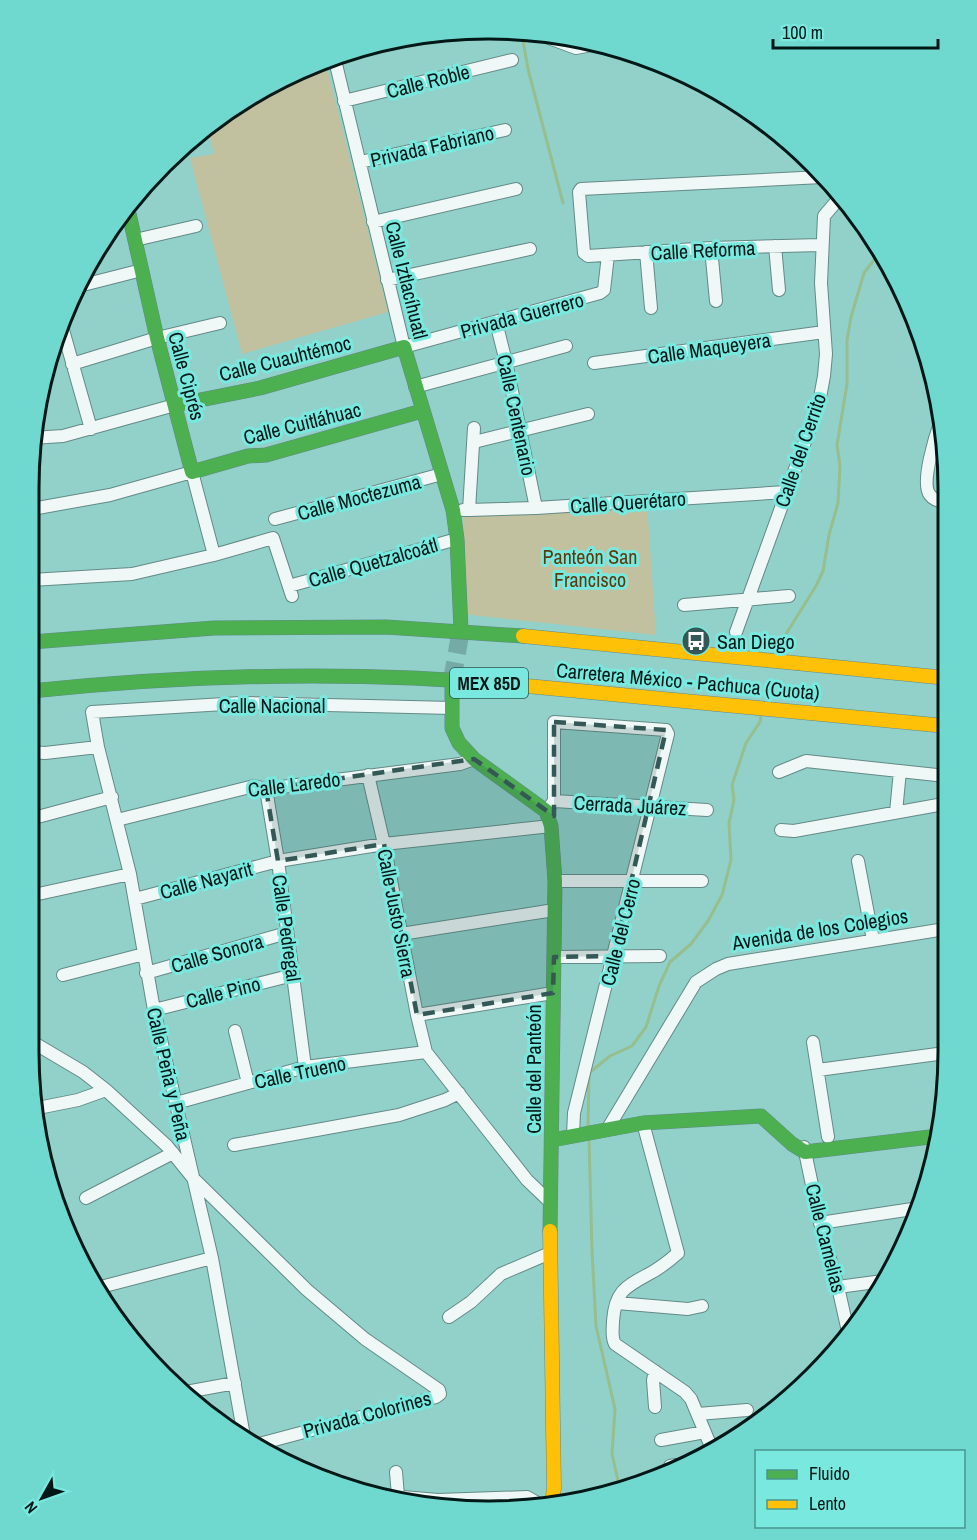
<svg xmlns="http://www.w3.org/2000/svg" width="977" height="1540" viewBox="0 0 977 1540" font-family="'Archivo Narrow',sans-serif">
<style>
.green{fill:#c2c19f}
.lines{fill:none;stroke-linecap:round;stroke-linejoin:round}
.stream{stroke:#97be8e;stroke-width:3}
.secondary-tunnel{stroke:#75aba6;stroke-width:18;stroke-dasharray:18 9;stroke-linecap:butt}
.street-casing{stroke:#638a86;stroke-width:14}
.fast-casing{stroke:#638a86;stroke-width:15}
.slow-casing{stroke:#638a86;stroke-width:15}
.street{stroke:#eff8f7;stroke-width:12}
.fast{stroke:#4caf50;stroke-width:14}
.slow{stroke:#ffc107;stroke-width:14}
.marked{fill:#345855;fill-opacity:0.2;stroke:#345855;stroke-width:4.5;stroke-dasharray:12 8;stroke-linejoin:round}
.labels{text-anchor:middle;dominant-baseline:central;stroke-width:6;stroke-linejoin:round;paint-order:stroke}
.shield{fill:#79e9df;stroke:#255752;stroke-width:1.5}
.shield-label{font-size:18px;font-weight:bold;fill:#011816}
.street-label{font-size:20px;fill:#011816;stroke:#79e9df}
.park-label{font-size:20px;fill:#5d3a0d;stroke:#79e9df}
.poi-label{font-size:20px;fill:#011816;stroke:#79e9df;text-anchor:start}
.rim{fill:none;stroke:#011816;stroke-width:3}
</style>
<rect width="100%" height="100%" fill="#92d0ca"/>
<!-- green -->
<path class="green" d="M325,60L388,312L242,354L190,158L214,154L207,127L219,118L234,115L233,109L259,90Z
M647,505L656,635L462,614L464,512Z"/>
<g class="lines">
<!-- stream -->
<path class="stream" d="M521,30L528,69L563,203
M776,650L816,586L823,571L829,535L838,503L840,466L837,445L847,384V340L851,317L864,273L880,252
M588,1126L589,1073L610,1056L632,1046L646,1027L659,986L670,962L691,944L708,921L722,895L731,860L729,823L734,800L732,785L746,743L760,722L761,716
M589,1139L592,1250L596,1326L615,1409L612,1454L620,1490"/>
<!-- secondary-tunnel -->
<path class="secondary-tunnel" d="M452,680L461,630"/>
<!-- street casing -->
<g class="street-casing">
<path id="street" d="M549,38L576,48L602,43
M334,56L404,347L600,293L604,290L608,255
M344,101L512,60
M360,162L505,130
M373,222L516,189
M135,240L196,226
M821,245L711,248L588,256L584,253L579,192L581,189L822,177
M775,246L779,290
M711,248L716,301
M646,252L651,308
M387,280L530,249
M79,286L142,270
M496,322L506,362L536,508
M61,323L91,429
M594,363L824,332
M72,364L157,338L220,323
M415,387L566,346
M941,420C936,434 920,484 930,495C934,501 941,501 947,503
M32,438L63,436L175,405
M474,442L588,414
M32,509L110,495L192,472L214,555
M463,510H469L474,428
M469,510L536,508L786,492
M275,519L442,474
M31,580L132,574L214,555L273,538L292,596
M289,586L457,539
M684,605L789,596
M736,632L819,403L824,376L826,354L821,283L824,216L841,196
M30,752L45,753L98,747
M779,772L806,761L946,776
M368,775L384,844L417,1015L426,1052L527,1180L550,1202
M266,789L278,861L305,1067
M554,801L707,810
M546,811L554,801V722L666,730L668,734L574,1113L573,1135
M896,812L900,771
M30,819L112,797
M117,820L254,786L266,789L460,764L474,759
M781,830L794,831L938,805
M858,861L873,940
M555,881H702
M29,896L130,874
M135,899L278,861L384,844L551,826
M401,934L554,910
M554,957L660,956
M146,973L287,933
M63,975L144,954
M154,1010L293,975
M417,1015L553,993
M235,1031L248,1083
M29,1040L83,1072L106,1090L167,1146L193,1178L307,1290L365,1339L439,1390L440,1394L436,1397L259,1444
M813,1042L828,1137
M818,1070L945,1053
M176,1103L305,1067L426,1052
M38,1108L78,1100L106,1090
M643,1123L678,1253C669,1261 659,1269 647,1275C625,1287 615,1292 613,1321C613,1329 611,1337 615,1344L685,1392L691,1399L712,1449
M608,1128L696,982L716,969L728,964L945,929
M234,1145L399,1115L445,1100L459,1093
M804,1147L820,1223L838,1287L849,1336
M86,1198L173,1153
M820,1223L919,1208
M838,1287L883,1281
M97,1288L212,1258
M617,1303L688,1309L702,1306
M449,1317L471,1302L501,1274L550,1253
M186,1392L235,1383
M655,1407L653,1380L655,1371
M698,1414L747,1410
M244,1436L212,1258L154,1010L130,874L98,747L92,712L241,703L452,708
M661,1440L705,1432
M670,1466L676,1465
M396,1472L398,1496
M403,1497L438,1500L527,1497L541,1505"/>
</g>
<!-- fast casing -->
<g class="fast-casing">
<path id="fast" d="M127,205L157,338L192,472L248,456L266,455L422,411
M175,405L260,388L404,347L453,510L457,539L461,630
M31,642L214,628L386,627L523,636
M452,680V728L459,743L474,759L546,811L551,826L555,881L550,1231
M31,691C196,674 361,670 527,686
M552,1140L643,1123L761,1116L792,1144L805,1152L938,1136"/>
</g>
<!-- slow casing -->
<g class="slow-casing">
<path id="slow" d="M523,636L947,678
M527,686L946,726
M550,1231L554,1488L552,1503"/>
</g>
<!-- street -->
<use href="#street" class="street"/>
<!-- fast -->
<use href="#fast" class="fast"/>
<!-- slow -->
<use href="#slow" class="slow"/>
</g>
<!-- marked area -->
<path class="marked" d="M554,722L666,730L614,956L554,957L553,993L417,1015L384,844L278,861L266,789L474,759L554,816Z"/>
<!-- icons -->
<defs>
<g id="bus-disc" transform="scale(1.5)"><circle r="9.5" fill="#345855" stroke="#79e9df"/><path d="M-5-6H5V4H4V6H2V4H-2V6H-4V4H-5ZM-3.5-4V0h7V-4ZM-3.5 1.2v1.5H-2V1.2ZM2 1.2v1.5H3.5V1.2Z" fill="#fff"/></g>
</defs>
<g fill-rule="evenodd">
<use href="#bus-disc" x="696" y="641"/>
</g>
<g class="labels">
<!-- shield labels -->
<rect class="shield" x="450" y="668" width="78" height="30" rx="4.5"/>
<g class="shield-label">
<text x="489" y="683">MEX 85D</text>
</g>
<!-- street labels -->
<g class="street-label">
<text transform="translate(428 81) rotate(-14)">Calle Roble</text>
<text transform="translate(432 146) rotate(-13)">Privada Fabriano</text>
<text transform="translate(703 250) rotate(-3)">Calle Reforma</text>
<text transform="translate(407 280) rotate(76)">Calle Iztlacíhuatl</text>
<text transform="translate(522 315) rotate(-15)">Privada Guerrero</text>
<text transform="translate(709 348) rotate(-8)">Calle Maqueyera</text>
<text transform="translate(285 358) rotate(-14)">Calle Cuauhtémoc</text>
<text transform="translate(187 376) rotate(75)">Calle Ciprés</text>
<text transform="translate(517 415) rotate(78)">Calle Centenario</text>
<text transform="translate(302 423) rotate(-14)">Calle Cuitláhuac</text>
<text transform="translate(800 450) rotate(-71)">Calle del Cerrito</text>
<text transform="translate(359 497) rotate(-15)">Calle Moctezuma</text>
<text transform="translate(628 502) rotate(-4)">Calle Querétaro</text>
<text transform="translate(373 562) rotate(-16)">Calle Quetzalcoátl</text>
<text transform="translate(688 681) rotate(5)">Carretera México - Pachuca (Cuota)</text>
<text x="272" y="705">Calle Nacional</text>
<text transform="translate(294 784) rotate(-7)">Calle Laredo</text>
<text transform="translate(630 805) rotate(3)">Cerrada Juárez</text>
<text transform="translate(206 880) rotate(-15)">Calle Nayarit</text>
<text transform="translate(397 913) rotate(79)">Calle Justo Sierra</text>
<text transform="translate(287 928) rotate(82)">Calle Pedregal</text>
<text transform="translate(820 929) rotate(-9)">Avenida de los Colegios</text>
<text transform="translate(620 932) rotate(-76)">Calle del Cerro</text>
<text transform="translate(217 953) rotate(-16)">Calle Sonora</text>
<text transform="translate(223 992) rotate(-14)">Calle Pino</text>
<text transform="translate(533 1069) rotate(-90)">Calle del Panteón</text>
<text transform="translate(300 1072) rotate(-12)">Calle Trueno</text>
<text transform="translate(169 1074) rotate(77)">Calle Peña y Peña</text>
<text transform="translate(826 1238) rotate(76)">Calle Camelias</text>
<text transform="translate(367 1414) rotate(-15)">Privada Colorines</text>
</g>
<!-- park labels -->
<g class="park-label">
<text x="590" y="556">Panteón San<tspan x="590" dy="23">Francisco</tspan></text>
</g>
<!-- poi labels -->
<g class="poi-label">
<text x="717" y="641">San Diego</text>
</g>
</g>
<!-- crop -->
<path d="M0 0H977V1540H0ZM488 39H489A449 449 0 0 1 938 488V1052A449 449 0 0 1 489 1501H488A449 449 0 0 1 39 1052V488A449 449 0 0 1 488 39Z" fill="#6fd8cf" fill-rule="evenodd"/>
<path class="rim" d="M488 39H489A449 449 0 0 1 938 488V1052A449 449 0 0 1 489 1501H488A449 449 0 0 1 39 1052V488A449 449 0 0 1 488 39Z"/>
<!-- legend -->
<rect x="755" y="1450" width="210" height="78" fill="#79e9df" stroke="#49958f" stroke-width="1.5"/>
<rect x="767" y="1470" width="30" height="9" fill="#4caf50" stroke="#49958f" stroke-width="1.5"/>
<text x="809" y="1480" font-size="18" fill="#011816">Fluido</text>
<rect x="767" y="1500" width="30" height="9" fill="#ffc107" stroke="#49958f" stroke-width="1.5"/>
<text x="809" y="1510" font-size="18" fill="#011816">Lento</text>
<!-- north arrow -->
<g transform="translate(42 1498) rotate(230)" stroke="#79e9df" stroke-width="4.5" paint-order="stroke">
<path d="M0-4.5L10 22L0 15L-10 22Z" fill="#011816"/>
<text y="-9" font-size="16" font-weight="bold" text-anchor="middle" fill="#011816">N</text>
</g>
<!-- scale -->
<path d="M773 39v9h165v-9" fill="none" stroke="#011816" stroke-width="3"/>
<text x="782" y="39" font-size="18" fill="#011816" stroke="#79e9df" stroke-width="4.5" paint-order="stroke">100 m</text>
</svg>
